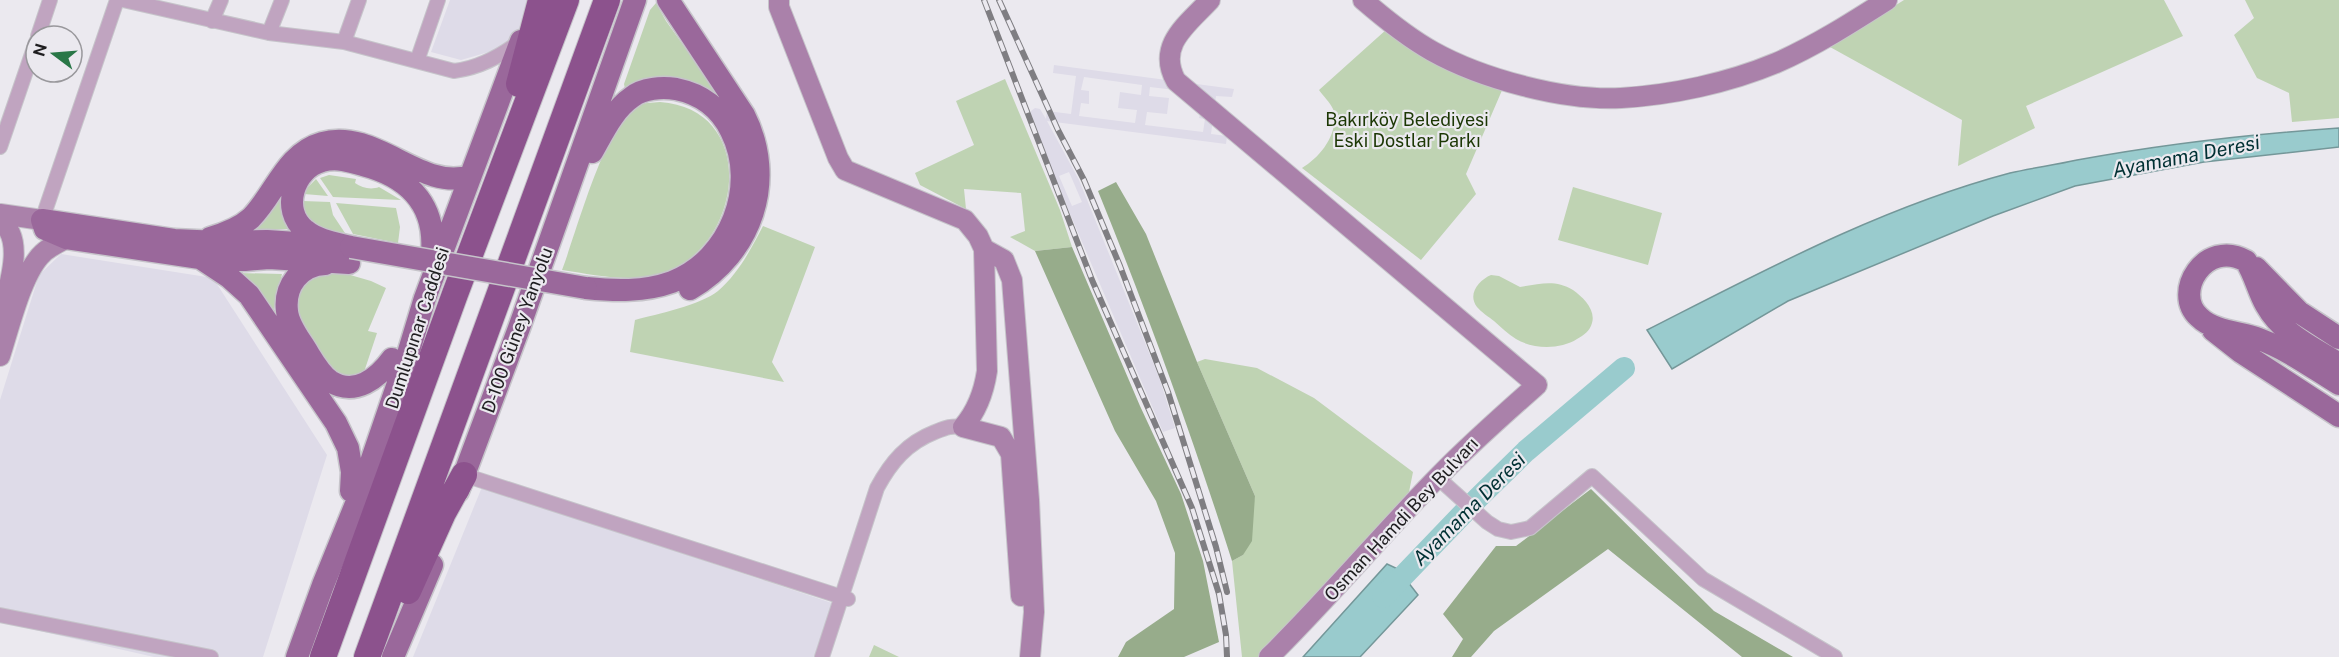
<svg xmlns="http://www.w3.org/2000/svg" width="2339" height="657" viewBox="0 0 2339 657" font-family="'Public Sans',sans-serif">
<style>
.built{fill:#dedbe8;fill-rule:evenodd}
.green{fill:#bfd3b3}
.forest{fill:#97ac8b}
.water{fill:#99cbcd;stroke:#749799;stroke-width:1.5}
.lines{fill:none;stroke-linecap:round;stroke-linejoin:round}
.river{stroke:#99cbcd;stroke-width:22}
.street-casing{stroke:#c6c4ca;stroke-width:16}
.secondary-casing{stroke:#c6c4ca;stroke-width:22}
.primary-casing{stroke:#c6c4ca;stroke-width:25}
.highway-casing{stroke:#c6c4ca;stroke-width:28}
.street{stroke:#c0a4c0;stroke-width:14}
.secondary{stroke:#aa81aa;stroke-width:20}
.primary{stroke:#9a689b;stroke-width:22}
.highway{stroke:#8c528d;stroke-width:26}
.rail-casing{stroke:#7f7e82;stroke-width:6}
.rail{stroke:#ebe9ef;stroke-width:4;stroke-dasharray:11;stroke-linecap:butt}
.primary-bridge-casing{stroke:#c6c4ca;stroke-width:25;stroke-linecap:butt}
.primary-bridge{stroke:#9a689b;stroke-width:22}
.labels{text-anchor:middle;dominant-baseline:central;stroke-width:4.5;stroke-linejoin:round;paint-order:stroke}
.park-label{font-size:18px;fill:#1c3704;stroke:#ebe9ef}
.street-label{font-size:18px;fill:#1f1e20;stroke:#ebe9ef}
.water-label{font-size:20px;font-style:italic;fill:#003033;stroke:#ebe9ef}
</style>
<rect width="100%" height="100%" fill="#ebe9ef"/>
<!-- built -->
<path class="built" d="M450,0H531L518,36L499,49L461,60L431,52Z
M1054,65L1234,89L1232,97L1216,96L1211,134L1227,136L1226,144L1047,121L1079,180L1159,377L1175,428L1163,432L1059,188L1031,114V111L1035,108L1040,109L1046,119L1047,111L1071,114L1076,76L1053,73ZM1084,77L1142,85L1141,95L1120,92L1118,108L1137,110L1135,123L1079,116L1081,103L1089,104V91L1081,90ZM1150,87L1208,94L1207,107H1201L1200,114L1199,118L1205,119L1203,132L1145,125L1147,112L1167,114L1169,98L1149,96ZM1069,172L1082,202L1072,206L1059,176Z
M61,254L213,278L327,455L263,657H154L0,622V400L39,275Z
M482,487L832,603L816,657H413Z"/>
<!-- green -->
<path class="green" d="M1904,0H2164L2183,36L2026,106L2035,128L1958,166L1962,120L1830,47Z
M2245,0H2339V118L2292,122L2289,93L2257,78L2234,35L2254,18Z
M656,3L666,21L718,94L716,96C677,71 667,80 625,89L624,84L650,10Z
M1387,29L1503,88L1466,174L1476,194L1421,260L1302,168C1321,157 1340,132 1333,109C1330,102 1323,96 1319,90Z
M1005,79L1060,210L1072,247L1035,251L1010,237L1025,231L1021,193L964,189L966,209L920,185L915,173L974,145L956,101Z
M660,102C758,109 744,242 667,272C633,284 596,275 562,270C576,234 605,123 637,106C644,102 652,103 660,102Z
M329,175L356,179L355,183C362,188 371,190 379,187L401,200L333,197L320,178Z
M316,179L328,196L304,194L307,188Z
M1573,187L1662,213L1648,265L1558,240Z
M281,191L283,220L289,229L253,230Z
M303,201L330,202L333,215L345,233L322,229L305,219Z
M336,203L396,208L400,227L398,243L353,234Z
M763,226L815,247L772,362L784,382L630,352L635,320C657,314 701,305 718,291C738,274 751,249 763,226Z
M333,270L371,281L386,288L368,331L377,333L363,375L344,377L334,372L312,341L295,312L298,292L307,280Z
M239,273L282,274L273,312Z
M1491,275L1499,276L1520,287C1540,284 1555,279 1573,290C1583,297 1596,310 1592,323C1590,331 1584,335 1577,339C1560,350 1532,349 1516,339C1508,334 1501,327 1494,321C1489,317 1481,312 1477,307C1467,294 1479,280 1491,275Z
M1205,359L1257,368L1314,398L1413,472L1408,497L1258,657H1242L1232,561L1243,555L1255,496L1197,362Z
M874,645L899,657H869Z"/>
<!-- forest -->
<path class="forest" d="M1116,182L1146,234L1197,362L1255,496L1252,541L1243,555L1232,561C1192,435 1148,314 1098,191Z
M1072,247L1140,406L1181,494L1203,561L1219,642L1184,657H1118L1126,642L1174,609L1175,553L1156,501L1115,431L1035,251Z
M1591,489L1714,611L1793,657H1742L1608,549L1494,631L1471,657H1452L1463,639L1443,614L1496,546H1516Z"/>
<!-- water -->
<path class="water" d="M2339,128V147L2204,162L2075,186L1993,216L1788,301L1672,369L1647,330C1765,270 1882,207 2010,173C2032,168 2055,165 2077,160C2164,144 2251,134 2339,128Z
M1387,564L1398,569L1418,595L1360,657H1303Z"/>
<g class="lines">
<!-- river -->
<path class="river" d="M1383,597L1478,498L1526,451L1624,368"/>
<!-- street casing -->
<g class="street-casing">
<path id="street" d="M123,0L269,33L344,42L454,71C479,68 499,57 519,42
M212,21L221,0
M269,33L282,0
M38,36L50,0
M344,42L359,0
M417,61L438,0
M0,147L36,42
M42,220L117,0
M464,475L848,599
M1437,477L1487,522L1498,529L1511,532L1530,528L1592,476L1703,579L1835,657
M0,615L211,657
M822,657L877,488C891,462 907,443 935,432C945,428 952,425 963,427"/>
</g>
<!-- secondary casing -->
<g class="secondary-casing">
<path id="secondary" d="M779,0V7L838,158L845,170L965,220L978,236L984,249L1004,260L1012,280L1029,500L1034,612L1030,657
M1210,0C1188,24 1156,45 1176,81L1537,385C1503,415 1470,444 1439,476C1381,535 1328,599 1269,657
M1363,0C1385,19 1407,37 1432,51C1482,79 1564,101 1621,98C1672,95 1728,83 1776,63C1815,46 1851,23 1887,0
M0,214L42,220
M0,221C27,239 7,291 1,317
M984,249L987,371C984,391 977,411 963,427L1001,437L1011,454L1021,596
M0,356C9,329 22,272 43,253C49,247 59,243 66,238"/>
</g>
<!-- primary casing -->
<g class="primary-casing">
<path id="primary" d="M668,0L744,115C777,180 752,253 690,289
M210,238C224,234 240,228 251,218C275,194 286,153 322,143C376,128 421,192 470,176
M325,245L267,241L219,242L174,240L42,220L45,229L66,238L200,258L245,260L269,258L349,263
M351,247C335,243 318,241 305,230C280,210 294,168 322,161C336,157 350,161 363,165C413,178 439,209 431,261
M202,259L229,277L249,295L336,423L348,448L352,472L351,491
M325,264C300,265 284,286 287,311C288,324 298,337 305,348C312,359 319,373 330,381C355,397 378,378 392,359
M2256,268L2299,312L2339,338
M586,288C615,291 644,292 672,282C730,260 759,186 731,131C720,108 701,94 676,89C662,87 643,88 632,97C613,110 603,133 592,152
M2213,330L2241,352L2339,416
M2339,364C2312,347 2282,334 2266,305C2258,291 2255,275 2246,261C2205,238 2172,293 2199,317C2214,332 2240,332 2259,339C2287,349 2313,368 2339,384
M458,491L519,328L635,0
M297,657L323,585L360,494L408,354L425,298L521,41
M393,657L432,565"/>
</g>
<!-- highway casing -->
<g class="highway-casing">
<path id="highway" d="M519,84L541,0
M408,591L443,513L464,475
M323,657L455,294L566,0
M367,657L607,0"/>
</g>
<!-- street -->
<use href="#street" class="street"/>
<!-- secondary -->
<use href="#secondary" class="secondary"/>
<!-- primary -->
<use href="#primary" class="primary"/>
<!-- highway -->
<use href="#highway" class="highway"/>
<!-- rail casing -->
<g class="rail-casing">
<path id="rail" d="M984,0L1092,280L1192,508L1219,594L1226,635L1227,657
M999,0L1058,130L1084,180L1120,266L1168,392L1216,547L1227,592"/>
</g>
<!-- rail -->
<use href="#rail" class="rail"/>
<!-- primary-bridge casing -->
<g class="primary-bridge-casing">
<path id="primary-bridge" d="M351,247L586,288"/>
</g>
<!-- primary-bridge -->
<use href="#primary-bridge" class="primary-bridge"/>
</g>
<g class="labels">
<!-- park labels -->
<g class="park-label">
<text x="1407" y="119">Bakırköy Belediyesi<tspan x="1407" dy="21">Eski Dostlar Parkı</tspan></text>
</g>
<!-- street labels -->
<g class="street-label">
<text transform="translate(417 328) rotate(-72)">Dumlupınar Caddesi</text>
<text transform="translate(517 330) rotate(-70)">D-100 Güney Yanyolu</text>
<text transform="translate(1401 519) rotate(-47)">Osman Hamdi Bey Bulvarı</text>
</g>
<!-- water labels -->
<g class="water-label">
<text transform="translate(2186 156) rotate(-11)">Ayamama Deresi</text>
<text transform="translate(1469 509) rotate(-45)">Ayamama Deresi</text>
</g>
</g>
<!-- north arrow -->
<g transform="translate(54 54) rotate(286)"><circle r="28" fill="#ebe9ef" stroke="#99989c" stroke-width="1.5"/>
<path d="M0-4.5L10 22L0 15L-10 22Z" fill="#297747"/>
<text y="-9" font-size="16" font-weight="bold" text-anchor="middle" fill="#1f1e20">N</text>
</g>
</svg>
